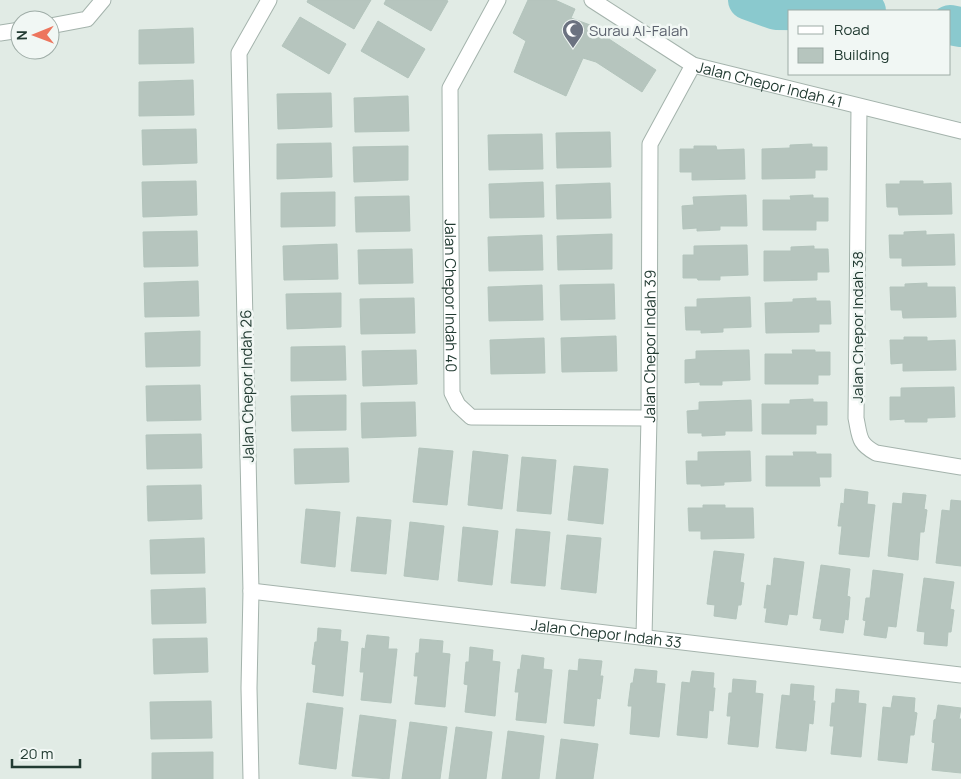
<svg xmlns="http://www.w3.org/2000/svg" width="961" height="779" viewBox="0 0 961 779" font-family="Manrope,sans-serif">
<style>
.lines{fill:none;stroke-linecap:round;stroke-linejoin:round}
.river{stroke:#8ac9ce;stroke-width:40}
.building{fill:#b6c5be;stroke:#b3c4bc}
.minor-casing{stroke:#a4b3ac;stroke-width:17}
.minor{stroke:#fff;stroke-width:15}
.labels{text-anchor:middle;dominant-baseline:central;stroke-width:5;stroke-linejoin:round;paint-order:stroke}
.worship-label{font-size:15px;fill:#5b616d;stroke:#f1f7f4;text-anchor:start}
.street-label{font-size:15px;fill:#223b32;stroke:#f1f7f4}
</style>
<rect width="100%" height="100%" fill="#e1ebe5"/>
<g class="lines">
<!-- river -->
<path class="river" d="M748,0L776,10L866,11
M950,25L961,27"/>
</g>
<!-- building -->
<path class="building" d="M308,0H371L354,29L307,2Z
M386,0H446L448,1L431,31L384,4Z
M528,0H555L575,9L571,18L612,33L609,39L656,70L642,92L596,62L583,58L566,96L514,72L526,41L513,33Z
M300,17L346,44L329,74L282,46Z
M378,21L425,49L408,78L361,51Z
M193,28L194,63L139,64V30Z
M193,80L194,115L139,116V82Z
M331,93L332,127L278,129L277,94Z
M408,96L409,131L355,132L354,98Z
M196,129L197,163L143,165L142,130Z
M610,132L611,167L557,168L556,133Z
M542,134L543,169L489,170L488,135Z
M331,143L332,177L277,179V144Z
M812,144V147H827V170H815V178L762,179V149L790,148V145Z
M408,146V180L354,182L353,147Z
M694,146H716L717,150L744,149L745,179L692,180V172H680V149H694Z
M196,181L197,215L143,217L142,182Z
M900,181H923V184L951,183L952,214L899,215L898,207H887L886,184H900Z
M543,182L544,217L490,218L489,184Z
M610,183L611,218L557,219L556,185Z
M335,192V226L281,227V193Z
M746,195L747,226H720V230L697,231V228L683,229L682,206L694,205L693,197Z
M813,195V198H828V221H816V230H763V200H791L790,196Z
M409,196L410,231L356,232L355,197Z
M197,231L198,266L144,267L143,232Z
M926,231V235L954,234L955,265L902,266V258H890L889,235H904V232Z
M612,234V269L558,270L557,236Z
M542,235L543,270L489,271L488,237Z
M337,244L338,279L284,280L283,246Z
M747,245L748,275L720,276V280H698L697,278H683V255H694V246Z
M814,246V249H828L829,272H817V280L764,281V251H791V247Z
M412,249L413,283L359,284L358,250Z
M198,281L199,316L145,317L144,283Z
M927,283V287H955L956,317L903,318L902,310H891L890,287H905V284Z
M614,284L615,319L561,320L560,285Z
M542,285L543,320L489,321L488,287Z
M341,293V327L287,329L286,294Z
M750,297L751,327L723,328V332L701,333V330H686L685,307H697V299Z
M414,298L415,333L361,334L360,299Z
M816,298V301H830L831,324H819V332L766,333L765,303L793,302V299Z
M200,331V366L146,367L145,333Z
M616,336L617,371L562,372L561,338Z
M904,337H927V341L955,340L956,370L903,371V363L891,364L890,340H904Z
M544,338L545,373L491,374L490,340Z
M345,346L346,380L291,381V347Z
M416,350L417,384L363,386L362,351Z
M749,350L750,380L722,381V385H700V382L685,383V360L696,359V351Z
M792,350H815V352H830V375H818V384H765V354H793Z
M200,385L201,420L147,421L146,386Z
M954,387L955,417L927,418V422H905V419L890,420V397H901V388Z
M346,395V430L292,431L291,396Z
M813,399V402H827V425H816V434H762V404H790V400Z
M751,400L752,431H725V435L702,436V433H688L687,411L699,410V402Z
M415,402L416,436L362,438L361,403Z
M201,434L202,468L147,469L146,435Z
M348,448L349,482L295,484L294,449Z
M419,448L453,451L447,505L413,502Z
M473,451L508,455L502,509L468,505Z
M750,451L751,481L724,482V485L701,486V484H687L686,461H698V452Z
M793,452H816V454H831V477H819L820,486H766V456H794Z
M522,457L556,460L551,514L517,511Z
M574,466L608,469L603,524L568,520Z
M201,485L202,519L148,521L147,486Z
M845,489L868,492L867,504L875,505L869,557L839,554L842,526H838L841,503L844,504Z
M903,493L926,495L924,509L927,510L924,532H920L918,560L888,556L893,503L902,504Z
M951,500L961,501V566L936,563L942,510L950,511Z
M703,505H725V508H753L754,538L701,539V531H689L688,508H703Z
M306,509L340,512L335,567L301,563Z
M357,517L391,520L386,574L351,571Z
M410,522L444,526L438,580L404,576Z
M463,527L498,531L492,585L458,581Z
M516,529L550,532L545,586L511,583Z
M567,535L601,538L596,593L561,589Z
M204,538L205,573L151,574L150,540Z
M714,551L744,554L740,582L744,583L741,605H738L736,619L714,616L715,605L707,604Z
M774,558L804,562L797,615L789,614L787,625L765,622L767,608H764L767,585L771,586Z
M821,565L850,569L847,596L850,597L848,620L845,619L843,633L820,630L822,619L813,618Z
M873,570L903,574L896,627L888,626L886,638L864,635L866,621L863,620L866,598H870Z
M924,578L954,582L950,609L954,610L951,632H948L947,646L924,644L925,632L917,631Z
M205,588L206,623L152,624L151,590Z
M318,628L341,630L340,641L348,642L343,696L313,692L316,665L312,664L315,642H317Z
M367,635L389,637L388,649H397L391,703L361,700L364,672H360L362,648L365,649Z
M207,638L208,672L154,674L153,639Z
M420,639L443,641L442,653L450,654L445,707L415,704L418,676H414L416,653H419Z
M470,647L493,650L492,661L500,662L495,716L465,712L468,685L464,684L466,662H469Z
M522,655L544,658L543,669L552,670L546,723L516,720L519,692H515L518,669L520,670Z
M579,659L602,661L600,676H603L600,699L597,698L594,726L564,723L569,670L578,671Z
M635,669L657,671L656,683L665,684L659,737L630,734L632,706H628L631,683H633Z
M692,671L714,673L713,688H715L713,711L709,710L707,738L677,735L682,682L690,683Z
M733,679L756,681L755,693L763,694L758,747L728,744L731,716H727L729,693H732Z
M791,684L814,686L813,701H815L813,724L809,723L806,751L776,748L782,695L790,696Z
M836,689L859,691L858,703L866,704L861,757L831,754L834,726H830L832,703H835Z
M893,696L915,698L914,712L917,713L914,735H910L907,763L878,760L883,707L891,708Z
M211,701L212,738L151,739L150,702Z
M307,703L343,708L336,769L299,764Z
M938,705L961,708L959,719H961V773L932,770L935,743L932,742L934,720L936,719Z
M360,715L396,720L389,779L352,776Z
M410,722L447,727L440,779H402Z
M456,727L492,732L486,779H449Z
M508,731L544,736L539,779H502Z
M561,739L598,744L593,779H556Z
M213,752V779H152V753Z"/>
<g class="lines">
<!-- minor casing -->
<g class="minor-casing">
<g id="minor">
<path id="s1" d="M498,0L450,88L452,393L458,405L471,417L649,418"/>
<path id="s2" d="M592,0L693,65L961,131"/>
<path d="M50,26L87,19L103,0"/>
<path d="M0,33L20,30"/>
<path d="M859,107L856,418C860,437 858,443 876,453L961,467"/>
<path id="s3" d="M251,591L961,675"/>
<path id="s4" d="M644,637L649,418L650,144L693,65"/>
<path d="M251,779L249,688L251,591L239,53L269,0"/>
</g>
</g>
<!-- minor -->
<use href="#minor" class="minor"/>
</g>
<!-- icons -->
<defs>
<g id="mosque-pin" transform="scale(1.125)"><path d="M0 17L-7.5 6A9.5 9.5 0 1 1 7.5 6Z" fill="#6b7280" stroke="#f1f7f4"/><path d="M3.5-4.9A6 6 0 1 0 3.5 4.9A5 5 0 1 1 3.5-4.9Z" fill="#fff"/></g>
</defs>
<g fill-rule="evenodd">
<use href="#mosque-pin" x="573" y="30"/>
</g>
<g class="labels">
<!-- worship labels -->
<g class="worship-label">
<text x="589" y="30">Surau Al-Falah</text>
</g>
<!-- street labels -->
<g class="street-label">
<text stroke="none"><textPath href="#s2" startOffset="199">Jalan Chepor Indah 41</textPath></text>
<text stroke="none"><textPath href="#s1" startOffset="308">Jalan Chepor Indah 40</textPath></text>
<text transform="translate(857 327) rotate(-90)">Jalan Chepor Indah 38</text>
<text stroke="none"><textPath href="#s4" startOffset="291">Jalan Chepor Indah 39</textPath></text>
<text transform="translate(247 386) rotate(-91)">Jalan Chepor Indah 26</text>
<text stroke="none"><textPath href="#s3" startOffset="358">Jalan Chepor Indah 33</textPath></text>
</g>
</g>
<!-- legend -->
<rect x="788" y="10" width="162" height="65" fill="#f1f7f4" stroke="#9eaca6"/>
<rect x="798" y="26" width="25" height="8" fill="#ffffff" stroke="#9eaca6"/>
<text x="834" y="35" font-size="15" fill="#223b32">Road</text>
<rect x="798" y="48" width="25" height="15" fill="#b6c5be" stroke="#9eaca6"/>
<text x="834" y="60" font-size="15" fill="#223b32">Building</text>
<!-- north arrow -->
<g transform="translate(35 35) rotate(269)"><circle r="24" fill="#f1f7f4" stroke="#9eaca6"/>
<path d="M0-4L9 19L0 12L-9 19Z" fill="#ed755d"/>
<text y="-8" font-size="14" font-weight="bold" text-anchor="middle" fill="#223b32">N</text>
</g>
<!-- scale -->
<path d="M12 759v8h68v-8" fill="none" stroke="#223b32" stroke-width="2.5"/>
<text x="20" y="759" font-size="15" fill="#223b32" stroke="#f1f7f4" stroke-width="4" paint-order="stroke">20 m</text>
</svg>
